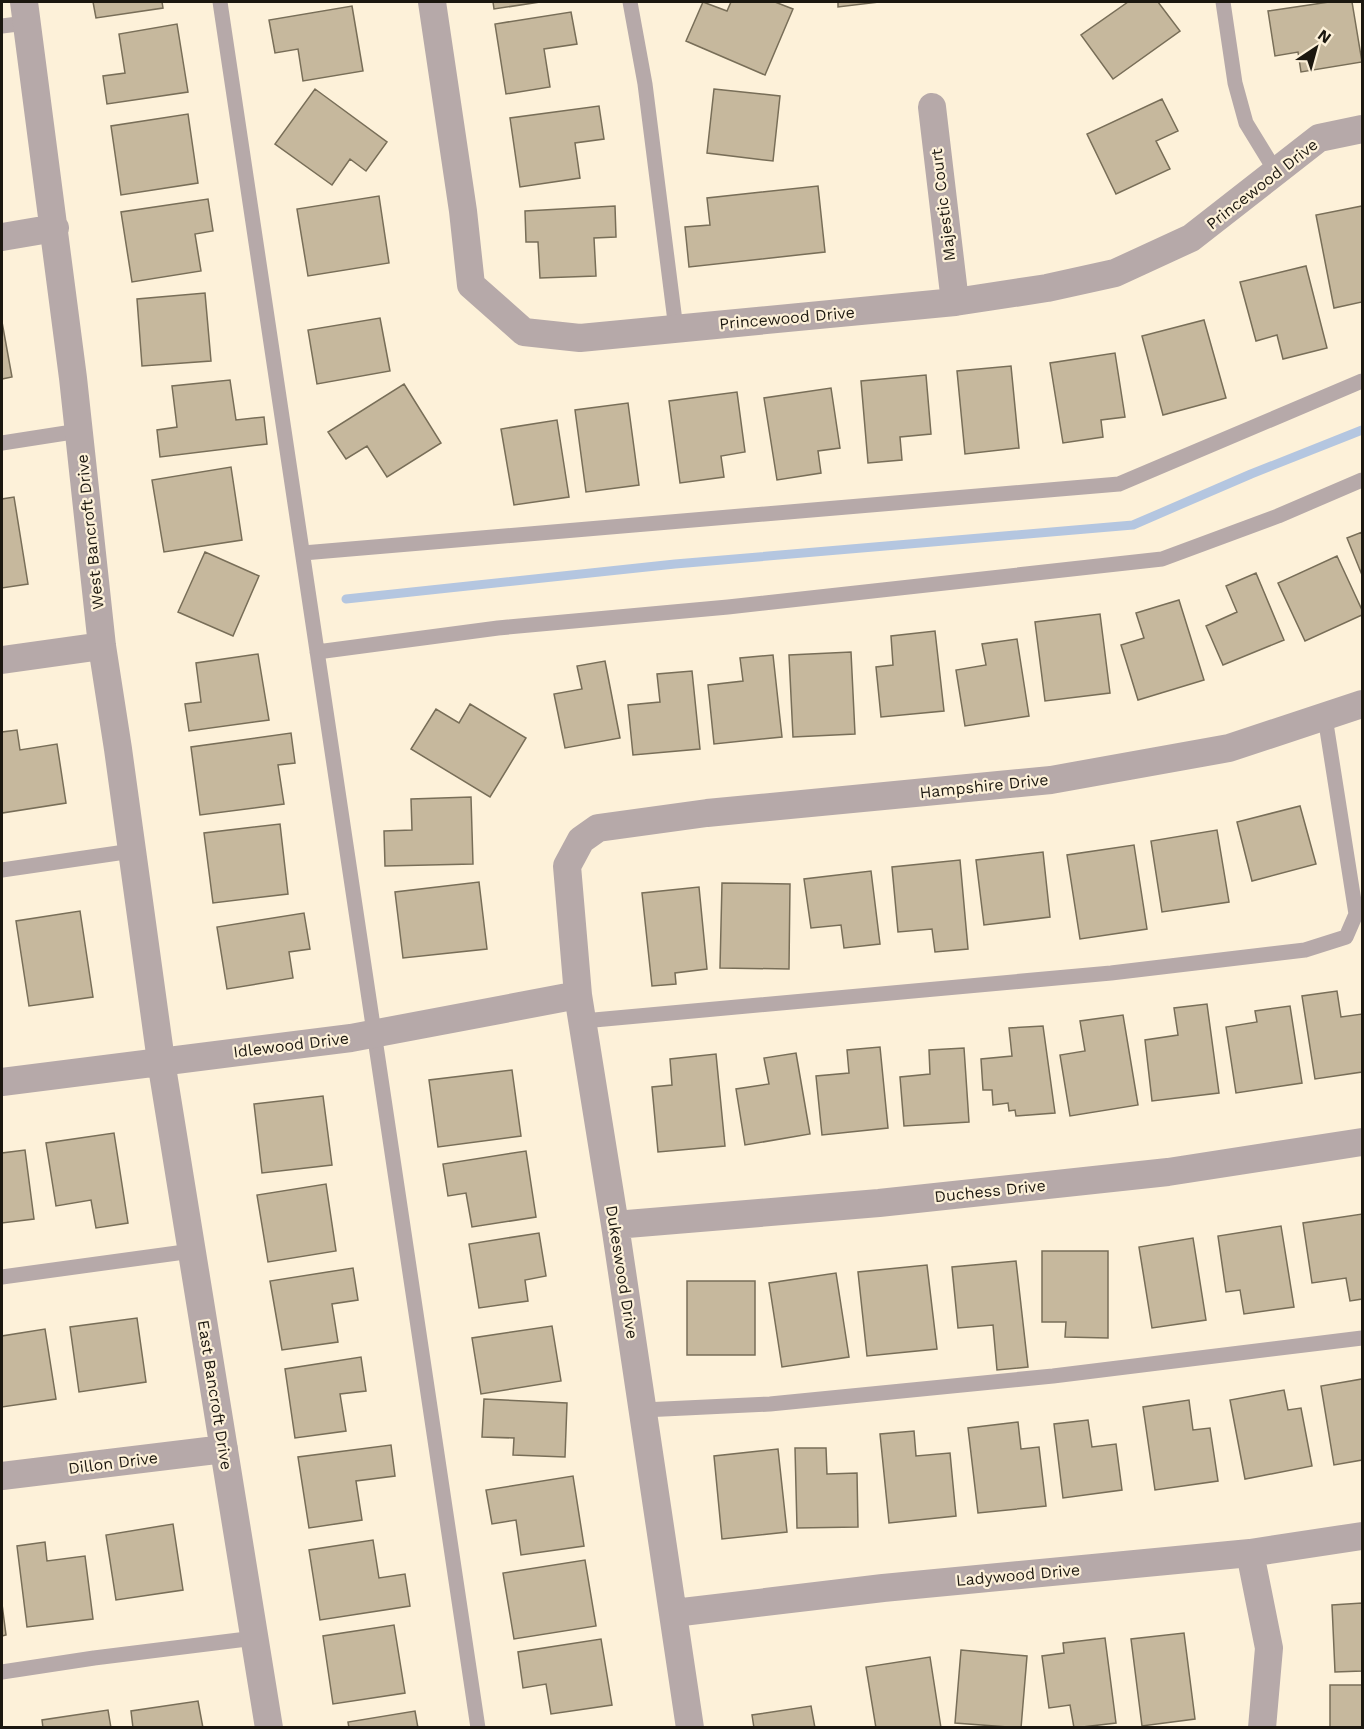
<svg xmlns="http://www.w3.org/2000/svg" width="1364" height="1729" viewBox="0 0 1364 1729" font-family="'Work Sans',sans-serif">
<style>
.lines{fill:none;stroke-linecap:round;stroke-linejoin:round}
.stream{stroke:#b4c6e0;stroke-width:9}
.building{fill:#c6b89d;stroke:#786e58;stroke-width:1.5}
.lane{stroke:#b6a9a9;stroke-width:15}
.street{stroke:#b6a9a9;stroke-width:28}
.labels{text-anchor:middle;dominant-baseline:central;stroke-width:4.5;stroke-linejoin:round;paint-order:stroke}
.street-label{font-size:16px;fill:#1b170f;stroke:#fdf1d9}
</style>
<rect width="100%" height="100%" fill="#fdf1d9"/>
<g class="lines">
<!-- stream -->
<path class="stream" d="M346,599L675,564L1133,525L1251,474L1362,430"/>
</g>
<!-- building -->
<path class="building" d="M93,2H162L163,8L96,18Z
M493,2H540L494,9Z
M703,2L727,11L731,2H775L793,9L765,75L686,41Z
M838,2H879L838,7Z
M1128,2H1158L1180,31L1113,79L1081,35Z
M1329,2H1352L1362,62L1301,72L1298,52L1275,56L1268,11Z
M352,6L363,71L303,81L298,49L275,53L269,20Z
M571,12L577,44L544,49L550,87L506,94L495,24Z
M177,24L188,92L107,104L103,76L125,73L119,34Z
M315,89L387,142L366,171L350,159L332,185L275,144Z
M714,89L780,96L773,161L707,153Z
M1162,99L1178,131L1156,141L1170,169L1116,194L1087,134Z
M599,106L604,139L575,143L580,178L520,187L510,118Z
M188,114L198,183L121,195L111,126Z
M818,186L825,252L689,267L685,227L710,225L707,198Z
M379,196L389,263L308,276L297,209Z
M208,199L213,231L195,234L201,271L132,282L121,212Z
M615,206L616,237L594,238L596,276L540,278L538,242H526L525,211Z
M1362,206V302L1334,308L1316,215Z
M1306,266L1327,348L1283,359L1277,335L1256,341L1240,282Z
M205,293L211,361L142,366L137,299Z
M380,318L390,371L317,384L308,330Z
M1204,320L1226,398L1163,415L1142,336Z
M2,322L12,377L2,379Z
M1115,353L1125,417L1101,420L1103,437L1063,443L1050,363Z
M1011,366L1019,448L965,454L957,371Z
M926,375L931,434L900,437L902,460L868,463L861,381Z
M230,380L236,420L264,417L267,444L160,457L157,430L177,427L172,386Z
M404,384L441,443L387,477L367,446L346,459L328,432Z
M831,388L840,448L818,451L821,473L777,480L764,398Z
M737,392L745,452L721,456L724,477L680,483L669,401Z
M628,403L639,485L586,492L575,410Z
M557,420L569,497L514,505L501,429Z
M231,467L242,540L164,552L152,480Z
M14,497L28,584L2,588V499Z
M1362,532V575L1347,538Z
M205,552L259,576L233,636L178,612Z
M1337,556L1362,610V615L1305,641L1278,583Z
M1256,573L1284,640L1223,665L1206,626L1237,612L1226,586Z
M1179,600L1204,680L1138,700L1121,645L1144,638L1136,613Z
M1100,614L1110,693L1045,701L1035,622Z
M935,631L944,711L881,717L876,667L893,665L891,636Z
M1017,639L1029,716L965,726L956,670L986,665L982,644Z
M851,652L855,734L793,737L789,655Z
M258,654L269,720L189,731L185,704L201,702L196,663Z
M773,655L782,737L714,744L708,685L743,681L740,658Z
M605,661L620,738L565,748L554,694L582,689L577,666Z
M692,671L700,749L633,755L628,705L660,702L657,674Z
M470,704L526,738L490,797L411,749L436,709L459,723Z
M17,730L20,750L57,744L66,803L2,813V732Z
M291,733L295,763L278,765L284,804L200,815L191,747Z
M471,797L473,864L385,866L384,831L412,830L411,799Z
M1300,806L1316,864L1252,881L1237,822Z
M280,824L288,894L213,903L204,833Z
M1217,830L1229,902L1162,912L1151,841Z
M1134,845L1147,929L1080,939L1067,855Z
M1043,852L1050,917L984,925L976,860Z
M960,860L968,949L935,952L932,929L898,932L892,867Z
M871,871L880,944L844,948L841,925L811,928L804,879Z
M479,882L487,949L403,958L395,892Z
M722,883L790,884L789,969L720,968Z
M699,887L707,969L675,973L676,984L652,986L642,893Z
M80,911L93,997L29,1006L16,921Z
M304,913L310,949L289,952L293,978L227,989L217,927Z
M1337,991L1341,1017L1362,1014V1072L1315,1079L1302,996Z
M1207,1004L1219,1093L1152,1101L1145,1040L1178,1035L1174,1008Z
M1290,1006L1302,1083L1236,1093L1226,1027L1257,1022L1255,1011Z
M1123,1015L1138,1105L1070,1116L1060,1055L1085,1051L1080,1021Z
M1043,1026L1055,1113L1016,1116L1015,1110L1009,1111L1008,1103L993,1105L992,1090H983L981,1059L1012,1056L1009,1028Z
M880,1047L888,1128L822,1135L816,1076L849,1073L847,1050Z
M964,1048L969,1122L904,1126L900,1077L930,1074L929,1050Z
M796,1053L810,1134L745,1145L736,1089L769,1084L764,1058Z
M716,1054L725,1146L658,1152L652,1087L672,1085L670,1059Z
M512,1070L521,1136L438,1147L429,1080Z
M323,1096L332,1165L262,1173L254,1104Z
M114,1133L128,1223L96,1228L91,1200L56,1206L46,1143Z
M25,1150L34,1219L2,1223V1153Z
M526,1151L536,1217L472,1227L466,1193L448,1196L443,1164Z
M326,1184L336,1251L268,1262L257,1195Z
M1362,1214V1299L1350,1301L1346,1278L1312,1283L1303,1223Z
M1281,1226L1294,1307L1244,1314L1240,1290L1226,1292L1218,1236Z
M539,1233L546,1276L525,1280L528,1301L479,1308L469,1244Z
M1193,1238L1206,1320L1152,1328L1139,1247Z
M1042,1251H1108V1338L1065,1337L1066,1322H1042Z
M1016,1261L1028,1367L997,1370L993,1325L958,1328L952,1267Z
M927,1265L937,1349L867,1356L858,1272Z
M353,1268L358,1300L332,1304L338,1342L282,1350L270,1281Z
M836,1273L849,1357L782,1367L769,1283Z
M687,1281H755V1355H687Z
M137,1318L146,1382L79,1392L70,1327Z
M552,1326L561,1381L481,1394L472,1338Z
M45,1329L56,1399L2,1407V1336Z
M361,1357L366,1391L340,1394L346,1431L295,1438L285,1369Z
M1362,1379V1460L1334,1465L1321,1386Z
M1284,1390L1288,1410L1301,1408L1312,1466L1245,1479L1230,1400Z
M484,1399L567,1403L565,1457L513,1455L514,1438L482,1437Z
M1189,1400L1193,1430L1210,1428L1218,1481L1155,1490L1143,1407Z
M1088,1420L1092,1447L1116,1444L1122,1490L1063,1498L1054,1424Z
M1018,1422L1021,1449L1039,1447L1046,1506L978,1513L968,1428Z
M914,1431L916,1456L950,1453L956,1516L889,1523L880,1434Z
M391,1445L395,1476L356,1481L362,1520L309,1528L298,1457Z
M795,1448H826L827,1474L857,1473L858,1527L797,1528Z
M778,1449L787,1532L722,1539L714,1456Z
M573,1476L584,1546L521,1555L516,1520L492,1524L486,1490Z
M173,1524L183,1590L116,1600L106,1535Z
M373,1540L379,1578L405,1574L410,1606L320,1620L309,1550Z
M45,1542L47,1561L85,1556L93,1619L27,1627L17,1546Z
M585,1560L596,1626L514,1639L503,1573Z
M1362,1603V1671L1335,1672L1332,1605Z
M2,1604L6,1635L2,1636Z
M394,1625L405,1693L333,1704L323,1636Z
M1184,1633L1195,1719L1142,1726L1131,1639Z
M1105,1638L1116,1723L1074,1728L1070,1705L1049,1708L1042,1656L1064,1653L1063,1643Z
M601,1639L612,1705L551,1714L546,1684L523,1688L518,1652Z
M961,1650L1027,1656L1021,1728L955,1723Z
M930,1657L941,1728H876L866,1667Z
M1330,1685H1362V1728H1330Z
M198,1701L203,1728H133L131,1711Z
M811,1706L815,1728H754L752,1715Z
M108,1710L111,1728H43L42,1720Z
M415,1711L418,1728H349L348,1722Z"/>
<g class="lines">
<!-- lane -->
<path class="lane" d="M220,2L478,1728
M630,2L645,84L676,329
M1223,2L1235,83L1246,123L1276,172
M2,26L26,23
M2,443L79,431
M303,553L1119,484L1362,381
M317,652L498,628L728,607L1162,559L1278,516L1362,480
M2,870L132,851
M583,1021L1111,973L1305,950L1346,937L1356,914L1325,717
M2,1277L192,1251
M643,1410L770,1404L1053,1376L1362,1338
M2,1672L94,1658L255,1638"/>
<!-- street -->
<path class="street" d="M24,2L73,378L102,646L118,749L161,1061L269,1728
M432,2L463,211L471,285L524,332L580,338L955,302L1047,288L1115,273L1191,238L1319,138L1362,129
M932,107L955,302
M2,237L55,228
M2,660L102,646
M2,1082L351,1038L578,995
M615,1225L879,1203L1168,1172L1362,1142
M2,1476L224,1449
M1250,1553L1269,1648L1262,1728
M674,1613L883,1588L1250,1553L1362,1536
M690,1728L615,1225L578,995L567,866L581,840L598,828L707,813L1051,780L1229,748L1362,704"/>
</g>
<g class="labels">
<!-- street labels -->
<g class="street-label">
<text transform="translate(1262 184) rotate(-38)">Princewood Drive</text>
<text transform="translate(943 205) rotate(-97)">Majestic Court</text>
<text transform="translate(787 318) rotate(-5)">Princewood Drive</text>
<text transform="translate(90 532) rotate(-96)">West Bancroft Drive</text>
<text transform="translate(984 786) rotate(-6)">Hampshire Drive</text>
<text transform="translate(291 1045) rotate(-7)">Idlewood Drive</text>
<text transform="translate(990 1191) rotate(-6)">Duchess Drive</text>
<text transform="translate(622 1272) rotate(81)">Dukeswood Drive</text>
<text transform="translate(215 1395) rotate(81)">East Bancroft Drive</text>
<text transform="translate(113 1463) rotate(-7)">Dillon Drive</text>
<text transform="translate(1018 1575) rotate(-5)">Ladywood Drive</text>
</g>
</g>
<!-- border -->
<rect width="1364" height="1729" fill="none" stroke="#1b170f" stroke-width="6"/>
<!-- north arrow -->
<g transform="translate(1316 48) rotate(36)" stroke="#fdf1d9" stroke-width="4.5" paint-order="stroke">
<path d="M0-4.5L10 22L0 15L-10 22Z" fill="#1b170f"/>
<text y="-9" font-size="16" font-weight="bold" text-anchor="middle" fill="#1b170f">N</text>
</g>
</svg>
